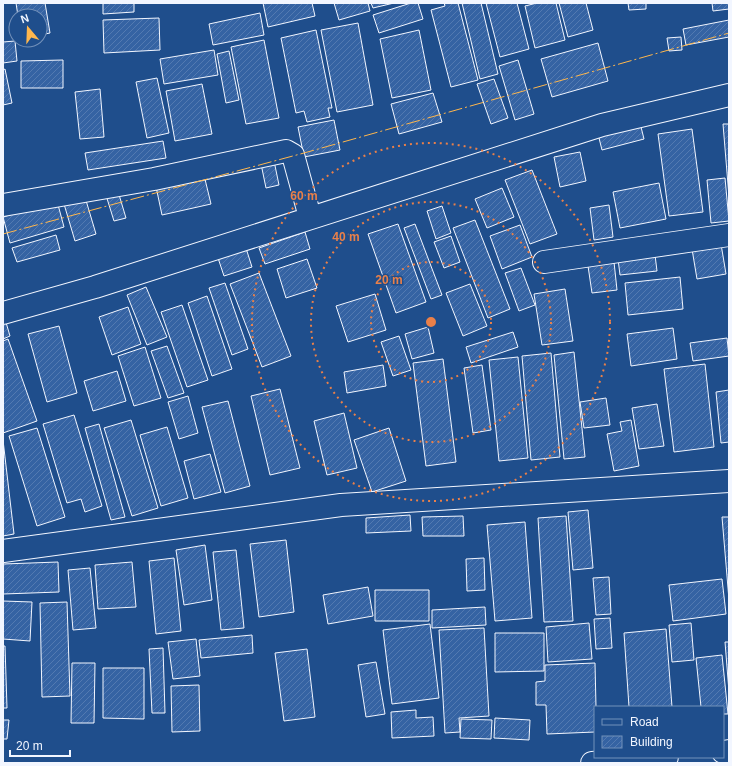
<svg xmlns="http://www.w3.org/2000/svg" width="732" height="766" viewBox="0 0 732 766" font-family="Helvetica,sans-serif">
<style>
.building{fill:url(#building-hatch);stroke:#f2f6ff}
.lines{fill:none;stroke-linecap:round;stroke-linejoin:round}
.minor-casing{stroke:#f2f6ff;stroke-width:24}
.minor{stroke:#1f4e8c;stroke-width:22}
.power{stroke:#ffb74d;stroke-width:1;stroke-dasharray:14 3 2 3;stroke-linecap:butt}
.ring{fill:none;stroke:#ea8049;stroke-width:2;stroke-dasharray:2 4}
.centre{fill:#ea8049;stroke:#1f4e8c;stroke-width:2}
.ring-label{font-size:12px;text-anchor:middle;font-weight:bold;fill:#ea8049;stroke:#1f4e8c;stroke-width:3;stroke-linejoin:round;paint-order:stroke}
</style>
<defs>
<pattern id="building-hatch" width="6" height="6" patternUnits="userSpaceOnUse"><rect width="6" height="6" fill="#3563a3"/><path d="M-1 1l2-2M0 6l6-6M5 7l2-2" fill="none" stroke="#537ab1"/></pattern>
</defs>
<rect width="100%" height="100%" fill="#1f4e8c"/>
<!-- building -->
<path class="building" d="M16,3H45L50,33L40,35V16H18Z
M103,3H134V12L103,14Z
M263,3H312L315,16L268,27Z
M334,3H368L370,11L339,20Z
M371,3H394L373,8Z
M411,3H418L423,19L379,33L373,15Z
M444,3H458L478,80L451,87L431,10L445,6Z
M462,3H481L498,74L480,79Z
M486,3H517L529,49L500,57Z
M537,3H556L565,40L535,48L525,6Z
M559,3H586L593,30L568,37Z
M628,3H646V9L629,10Z
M712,3H729V9L713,11Z
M260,13L264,35L213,45L209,24Z
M159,18L160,50L104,53L103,20Z
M729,20V37L686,45L683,29Z
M358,23L373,105L337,112L321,30Z
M316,30L332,108H328L330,117L307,122L304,111L296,113L281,38Z
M419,30L431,90L392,98L380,39Z
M681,37L682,50L669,51L667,38Z
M264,40L279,118L246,124L231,47Z
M15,41L17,61L3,63V42Z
M598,43L608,81L552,97L541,59Z
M214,50L218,75L164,84L160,59Z
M229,51L239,100L226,103L217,54Z
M63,60V88H21V61Z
M518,60L534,114L515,120L499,66Z
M5,69L12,103L3,105V70Z
M157,78L169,133L147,138L136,82Z
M494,79L508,118L491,124L477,84Z
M202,84L212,134L175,141L166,91Z
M100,89L104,137L80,139L75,92Z
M433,93L442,122L399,134L391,104Z
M334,120L340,150L304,157L298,127Z
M640,123L644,139L602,150L598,134Z
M723,124H729V197Z
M692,129L703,212L669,216L658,134Z
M163,141L166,158L88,170L85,153Z
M580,152L586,181L560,187L554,157Z
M273,156L279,185L266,188L260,159Z
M532,170L557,234L530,244L505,180Z
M203,171L211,204L162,215L155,182Z
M725,178L729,221L711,223L707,180Z
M659,183L666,219L620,228L613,192Z
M117,188L126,218L114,221L105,192Z
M502,188L514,217L487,228L475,199Z
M85,197L96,234L75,241L64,204Z
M57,201L64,227L10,243L3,217Z
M609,205L613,237L594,240L590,208Z
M442,206L451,233L436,239L427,211Z
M475,220L510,309L488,318L453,228Z
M398,224L426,302L396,313L368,234Z
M415,224L442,295L431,299L404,228Z
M520,225L532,257L502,269L490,236Z
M305,232L310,249L265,264L259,248Z
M56,235L60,250L17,262L12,248Z
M451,236L460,262L444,268L434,242Z
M721,244L726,274L697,279L692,249Z
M245,245L252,267L224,276L217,255Z
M655,255L657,271L620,275L618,259Z
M307,259L317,288L286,298L277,269Z
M614,262L617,290L592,293L588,266Z
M521,268L535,305L519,311L505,273Z
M259,273L291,356L262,367L230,284Z
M680,277L683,309L628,315L625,283Z
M225,283L248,349L232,355L209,288Z
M470,284L487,326L463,336L446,293Z
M146,287L167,337L147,345L127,295Z
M565,289L573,341L542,345L534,294Z
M375,294L386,330L348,342L336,306Z
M207,296L232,369L212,376L188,303Z
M182,305L208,380L187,387L161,312Z
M128,307L141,344L112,355L99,317Z
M5,319L10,336L3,339V320Z
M59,326L77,393L47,402L28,334Z
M428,327L434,353L412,359L405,334Z
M673,328L677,359L631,366L627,334Z
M513,332L518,347L471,363L466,347Z
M399,336L411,370L393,376L381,342Z
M727,338L729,356L693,361L690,343Z
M8,339L37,421L3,433V341Z
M167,346L184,393L168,398L151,351Z
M145,347L161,398L134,406L118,356Z
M574,352L585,457L564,459L554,355Z
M551,353L560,457L531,460L522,356Z
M518,357L528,458L499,461L489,360Z
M443,359L456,462L426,466L413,363Z
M705,364L714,447L674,452L664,369Z
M383,365L386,386L347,393L344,372Z
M482,365L491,430L473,433L464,368Z
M117,371L126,401L93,411L84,381Z
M280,389L300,468L270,475L251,396Z
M729,390V442L721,443L716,392Z
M188,396L198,433L179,439L168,402Z
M606,398L610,425L584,428L580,402Z
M228,401L250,486L225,493L202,407Z
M657,404L664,446L639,449L632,408Z
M344,413L357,468L327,475L314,421Z
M74,415L102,506L85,512L81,499L67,503L43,424Z
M131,420L158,508L132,516L104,428Z
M631,420L639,466L614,471L607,434L622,431L620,422Z
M99,424L125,517L111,520L85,428Z
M167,427L188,498L161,506L140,435Z
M37,428L65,517L37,526L9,436Z
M389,428L406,481L372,492L354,440Z
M3,440L14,534L3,536Z
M210,454L221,492L194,499L184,461Z
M588,510L593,568L573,570L568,512Z
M410,515L411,531L366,533V518Z
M463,516L464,536H423L422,517Z
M566,516L573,621L544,622L538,518Z
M722,517H729V600Z
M525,522L532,618L495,621L487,525Z
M286,540L294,612L259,617L250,544Z
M205,545L212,600L184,605L176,550Z
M236,550L244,628L221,630L213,552Z
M174,558L181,631L156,634L149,561Z
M484,558L485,590L467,591L466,559Z
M58,562L59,592L3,594V564Z
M132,562L136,607L98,609L95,565Z
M90,568L96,628L73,630L68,570Z
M609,577L611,614L596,615L593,578Z
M722,579L726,614L673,621L669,585Z
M368,587L373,616L328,624L323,595Z
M375,590H429V621H375Z
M3,601L32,602L30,641L3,639Z
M67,602L70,696L42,697L40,603Z
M485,607L486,625L432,628V610Z
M610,618L612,648L596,649L594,619Z
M589,623L592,659L548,662L546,627Z
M691,623L694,660L672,662L669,625Z
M430,624L439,698L392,704L383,630Z
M484,628L489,716L459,718L460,732L445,733L439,630Z
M666,629L672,707H629L624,633Z
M495,633H544V671L495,672Z
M252,635L253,653L201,658L199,640Z
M196,639L200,676L173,679L168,642Z
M725,642H729V692Z
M3,646H5L7,708H3Z
M163,648L165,713H152L149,649Z
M307,649L315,717L284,721L275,653Z
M722,655L728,714H723V707H701L696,658Z
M376,662L385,714L366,717L358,665Z
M72,663H95L94,723H71Z
M595,663L596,707H595V732L547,734L546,705H536V682L545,681V665Z
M103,668H144V719L103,718Z
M199,685L200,731L172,732L171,686Z
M416,710V718L433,717L434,736L392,738L391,712Z
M495,718L530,720L529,740L494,738Z
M461,719L492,720L491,739L460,738Z
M3,720H9L7,739H3Z"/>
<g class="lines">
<!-- minor casing -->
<g class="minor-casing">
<path id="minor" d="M3,205L154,179L286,151L293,155L310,217
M544,262L729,235
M3,313L95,287L602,125L729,95
M3,551L341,505L729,481
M723,752L729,751
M592,763L667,757"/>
</g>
<!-- minor -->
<use href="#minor" class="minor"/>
<!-- power -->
<path class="power" d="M3,234L304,153L729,33"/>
</g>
<!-- distance rings -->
<g class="ring">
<circle cx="431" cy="322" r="60"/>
<circle cx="431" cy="322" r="120"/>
<circle cx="431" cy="322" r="179"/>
</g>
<circle cx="431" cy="322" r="6" class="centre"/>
<g class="ring-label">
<text x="304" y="200">60 m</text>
<text x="346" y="241">40 m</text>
<text x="389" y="284">20 m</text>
</g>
<!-- border -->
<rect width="732" height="766" fill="none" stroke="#f2f6ff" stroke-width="8"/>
<!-- legend -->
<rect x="594" y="706" width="130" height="52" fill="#1f4e8c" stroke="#7391ba"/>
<rect x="602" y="719" width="20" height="6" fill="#1f4e8c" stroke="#7391ba"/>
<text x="630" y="726" font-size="12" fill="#f2f6ff">Road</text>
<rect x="602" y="736" width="20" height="12" fill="url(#building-hatch)" stroke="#7391ba"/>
<text x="630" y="746" font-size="12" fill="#f2f6ff">Building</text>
<!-- north arrow -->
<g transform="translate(28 28) rotate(341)"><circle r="19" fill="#1f4e8c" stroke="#7391ba"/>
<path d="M0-3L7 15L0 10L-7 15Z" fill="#ffb74d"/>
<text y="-6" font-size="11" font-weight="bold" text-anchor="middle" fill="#f2f6ff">N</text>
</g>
<!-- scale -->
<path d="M10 750v6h60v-6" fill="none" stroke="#f2f6ff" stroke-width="2"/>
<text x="16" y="750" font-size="12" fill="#f2f6ff" stroke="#1f4e8c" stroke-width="3" paint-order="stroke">20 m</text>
</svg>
